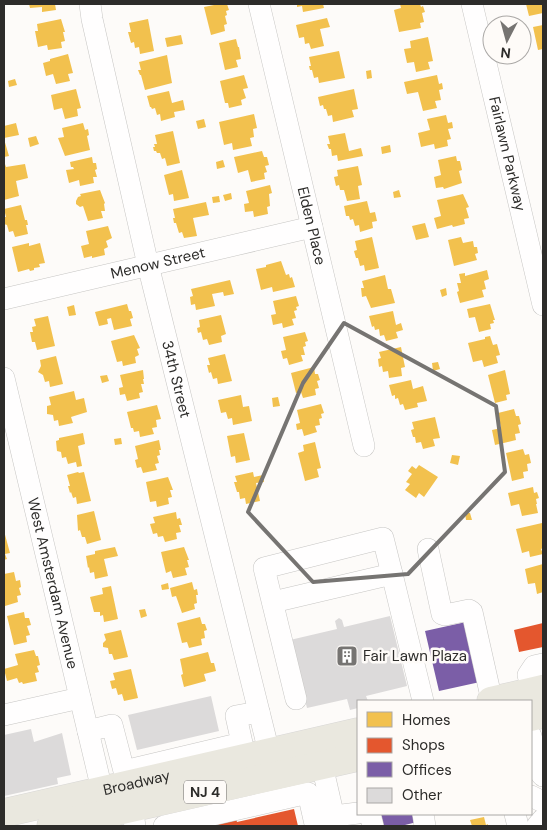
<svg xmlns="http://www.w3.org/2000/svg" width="547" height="830" viewBox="0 0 547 830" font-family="'DM Sans',sans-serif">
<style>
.homes{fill:#f2c14e}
.shops{fill:#e4572e}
.offices{fill:#7b5ea7}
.building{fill:#dcdada}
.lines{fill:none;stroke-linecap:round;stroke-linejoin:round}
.minor-casing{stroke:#c7c6c4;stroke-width:22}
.major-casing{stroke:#d8d7d6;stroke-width:29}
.minor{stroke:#fffefe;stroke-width:21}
.major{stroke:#eae8df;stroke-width:28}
.marked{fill:none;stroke:#767472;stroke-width:4;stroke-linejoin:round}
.labels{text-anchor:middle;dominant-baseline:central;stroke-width:5;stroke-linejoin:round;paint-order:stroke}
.shield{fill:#fefbf8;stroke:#6c6a68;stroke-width:1}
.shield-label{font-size:14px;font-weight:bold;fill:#2d2c2a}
.street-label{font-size:15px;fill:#2d2c2a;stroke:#fefbf8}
.poi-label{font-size:15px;fill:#2d2c2a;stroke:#fefbf8;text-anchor:start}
</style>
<rect width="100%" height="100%" fill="#fdfbf9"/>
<!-- homes -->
<path class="homes" d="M29,4H55L56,10L42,12V7L30,8Z
M219,4H227L229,10L226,11L227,15L225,16L227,24L224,25L225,31L211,35L204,7Z
M297,4H323L324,8L303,12L302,6L297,7Z
M400,4H420L421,7L423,6L425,12L422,13L424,22L420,23L421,28L399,32L394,10L401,8Z
M526,4H543V13L529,16Z
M327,18L330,27L320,29L324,46L311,49L309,43L305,44L304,37L299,38L296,25Z
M61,19L65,32H63L65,41L61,42L62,48L48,50L47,45L38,47L35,31H38L37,24Z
M148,19L154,51L140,54L139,47L135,48L134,42L131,43L128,32H131L129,23Z
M543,25V49L538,50L533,27Z
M181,35L183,44L167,47L165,38Z
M428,37L433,61L428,62L430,69L416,72L414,62L407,63L404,49L411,48L410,41Z
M236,39L238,47H239L241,59L236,60L238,67L225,70L219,43Z
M339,51L345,78L319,83L318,77L314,78L312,70H310L309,66H311L309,57Z
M68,54L73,73L68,74L70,81L56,84L53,74L46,76L43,63L50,61V59Z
M167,55L172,83L145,90L141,75H140L138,70H141L139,62Z
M371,70L372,78L367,79L366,71Z
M244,75L248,88L243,89L246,98L241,100L242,105L229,108L228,103H225L220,81Z
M437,75L439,84L442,83L443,89L439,90L441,100L435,101L437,108L423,111L418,92L407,94L404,82Z
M15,79L17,85L9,87L8,81Z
M76,89L81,108L77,109L78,116L65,119L62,108L54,110L51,95Z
M354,89L358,109L352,110L354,117L333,122L332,115L328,116L326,109H324L323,105L320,106L318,97Z
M169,91L172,103L183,100L185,110L174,112L175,117L161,121L160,114L157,115L155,108L152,109L151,107H150L147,96Z
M254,114L257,128L253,129L254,137L250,138L252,146L233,150L232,143L224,145L219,122Z
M446,115L448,123L452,122L453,128L448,129L451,139L447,140L448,146L435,149L434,144L421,147L418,133L430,130L427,119Z
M204,119L206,127L198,129L196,121Z
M16,123L19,135L4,138V126Z
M83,123L85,130L88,129L89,135L87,136L90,150L65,156L58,138L64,137L62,128Z
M173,131L180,163L167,166L165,158L162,159L160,153H157L156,151H154L153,147H155L154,144H157L155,135Z
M345,133L349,151L361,148L363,156L338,161L337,155L332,156L331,149H329L327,144H330L328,136Z
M36,136L39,144L30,147L28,138Z
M4,139L9,156L4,157Z
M390,145L391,152L382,154L381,147Z
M262,151L264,157H267L269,165L265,166L267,172L264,173L265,179L251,182L248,170L238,173L234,157Z
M456,156L457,161H460L462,170L459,171L462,183L444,189L443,187L436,188L434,177L441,175L438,160Z
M92,157L93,163H96L97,169L95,170L97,177H93L94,183L80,186L79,180L69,183L66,170L74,169L73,167H71L70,162Z
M223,160L225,167L217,169L216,162Z
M4,161L6,167L25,164L28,178L16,181L19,196L4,200Z
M358,166L362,185L358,186L360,199L347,201L344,190H340L339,185L336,186L334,177L338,176L337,170Z
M182,170L189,198L174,201L173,194L169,195L164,175Z
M270,185L272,193L269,194L270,206L267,207L268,214L254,217L253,211L245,212L244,204L249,203L246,191Z
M100,190L105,203L104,204L105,211H101L103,218L88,221L83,206L80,207L76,204V201L78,197L81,196L80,194Z
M399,190L401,197L394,198L393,192Z
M231,193L232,199L225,201L223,195Z
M463,194L469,207L466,208L469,218L464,219L465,224L453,227L452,225L437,229L434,218L441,216L437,200Z
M219,196L220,202L213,203L212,197Z
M367,201L370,213L375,212L377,221L372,222L373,228L360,232L359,225L355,226L353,219L350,220L349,216H346L344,206Z
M206,202L209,215L193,218L197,236L184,238L182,232L179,233L176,223H174L173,218H175L173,209Z
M21,205L25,220H27L28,225H26L28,234L15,237L13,231L9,232L7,225L4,224V217H6L4,209Z
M425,223L429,237L416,240L412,226Z
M108,226L112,238L106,241L108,247L104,249L105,255L92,258V256L84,258L81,246L89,244L86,231Z
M372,237L379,268L365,271L364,265L360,266L358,258H356L354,251L357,250L355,241Z
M461,237L463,243L473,241L474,247H477L478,253L475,254L477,260L454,266L448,240Z
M29,243V246L40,243L45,263L39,264L40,267L34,268V270L30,271L29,269L18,272L12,247Z
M281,261L286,275L289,274L290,278L292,277L295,287L273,292L272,287L261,290L256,269L266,267V265Z
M487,270L489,279L484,281L486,289L482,290L484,297L460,303L457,292L459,291L457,283H461L459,274L465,273V276Z
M385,275L388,289H391L395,303L371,308L366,296L362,297L361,288H364L362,281Z
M230,280L234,294L224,296L223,292L212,294L215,306L196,310L195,304L191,305L190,297L193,296L191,289Z
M446,288L447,295L442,297L440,290Z
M296,296L299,306L296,307L297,310L294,311L296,318L292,319L294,325L283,328L282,323L273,325L271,315L276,314L273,301Z
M127,304L129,311H131L133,318L130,319L132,326L114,330L111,318L107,319L108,324L99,326L95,312Z
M490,304L495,320H493L494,323L490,324L491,329L479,332L475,317L469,318L467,309Z
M74,305L76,315L69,316L67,307Z
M393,311L396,325L401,323L403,330L396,332L398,338L386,341L384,335L380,336L379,329L375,330L374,326L372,327L369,316Z
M221,315L226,334L221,336L222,342L209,345L207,339L203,340L201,332L198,333L197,328L200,327L199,320Z
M48,316L55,346L37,350L35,342H32L30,332H33L32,327L36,326L34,319Z
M305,332L308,341L305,342L306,346L303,347L305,355H301L303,361L289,365L287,358L283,359L281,351L286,350L283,337Z
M134,335L140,348L137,349L139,355L135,357L136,363L123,366L122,361L117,362L111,341Z
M490,336L493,345L497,344L500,355L496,356L498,363L484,367L482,360L473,362L468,343L485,339V337Z
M401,347L405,367L401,368L402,376L389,378L388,371L383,372L382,366L379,367L378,359L381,358L379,352Z
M225,354L232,381L218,384L217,378L213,379L211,372L209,373L207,365H210L208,358Z
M56,356L63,384L50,387L49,381L45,382L43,375L38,372L41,366L40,360Z
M438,362L440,369L433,371L432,363Z
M314,367L315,374H318L320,380L317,381L319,388L315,389L316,395L303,398L301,392L296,393L291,373Z
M143,370L144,379H143L144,384H141L143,392L139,393L140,398L127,401L125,394L120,395L119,388L123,387L120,375Z
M505,370L510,394L506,395L507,400L495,403L488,375Z
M107,375L109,381L102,383L100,376Z
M411,380L413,389L423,386L427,401L417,403L418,407L405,410L403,404L400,405L398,398L395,399V395L392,396L389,385Z
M74,391L76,400L84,398L87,412L71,417L73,423L59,426L58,420L54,421L53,415L47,414V406L51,405L49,397Z
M241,395L243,407L249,406L252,421L233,425L232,418L228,419L226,412L221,413L218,400Z
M278,397L280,406L273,407L272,398Z
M321,404L324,413L321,414L322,418L319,419L320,425L315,426L317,432L304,436L302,429L297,430L296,424L300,423L297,410Z
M157,405L161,419L156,420L157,427L152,428L154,434L140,437L139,431L134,432L133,428H131L127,412Z
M514,409L516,416H519L521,424L518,425L520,433L515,434L516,440L495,445L492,430L501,428L498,413Z
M435,417L440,438L433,439L435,446L423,449L421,442L416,443L415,437H413L411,430L414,429L412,422Z
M83,433L85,444L78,446L82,466L77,467L76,462L68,464L66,457L62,458L61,452L57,451L56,441L59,440V438Z
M244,433L250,460L236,463L235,456L231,457L227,436Z
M121,438L122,444L115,445L114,439Z
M159,440L161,450H159L160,455L157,456L159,463L155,464L157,470L143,473L141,467L137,468L135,460L138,459L135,446Z
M315,442L321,468L317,469L319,477L305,481L298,453L304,451L303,445Z
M523,449L525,455L529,454L531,463L527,464L528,471L523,472L524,478L512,481L506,453Z
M452,455L460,456L458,465L450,463Z
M419,465L438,477L424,497L419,493L416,498L405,490L410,484L406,482L412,474L408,471L412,466L416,469Z
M78,472L79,473L84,472L91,501L77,504L76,497L73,498L71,492L70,493L68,486H70L67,475Z
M253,472L254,477L263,475L264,482L256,483L260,501L246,504L245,498L240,499L239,492H237L234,482H237L235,476Z
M168,477L173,490H170L172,497L168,498L169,504L157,507L156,501L150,502L146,482Z
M533,487L534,493L537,492L539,498L536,499L537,504H536L538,513L522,516L519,504L511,506L508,493Z
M94,511L101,540L87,544L85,537H82L80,530L78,531L77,515Z
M176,512L177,519L180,518L182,525H179L181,532L176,533L177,539L165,542L163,536L158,537L157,533L153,534L150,524L155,523L153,517Z
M465,513H470L472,520H466Z
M542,523L543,528V548L541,549L543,554L530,557L529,551L522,553L516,529Z
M4,531L10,553L5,554L7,559L4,560Z
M115,547L118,556L104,559L108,576L95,579L94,572L90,573L89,567L88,568L86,556L95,554V551Z
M184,547L189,560H187L189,567L185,568L187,575L173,578L171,571L166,573L161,552Z
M543,564V592L537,594L535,583L528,584L525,569Z
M14,572L16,581L20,580L21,587L19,588L21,595L17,596L18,602L5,606L4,574Z
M192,582L194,590L197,589L198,595H196L197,603L194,604L195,609L182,613L176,596L172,597L170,588Z
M168,583L169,589L162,590L161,585Z
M111,586L118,619L104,622L103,615L100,616V612H94L90,597L103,594L102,588Z
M145,609L147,616L141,618L139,610Z
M24,612L25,618H29L31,625L27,626L30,635L26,636L27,642L14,645L7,616Z
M200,617L202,624H205L207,630L204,631L205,638L201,639L202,645L189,648L187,642L182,643L177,623Z
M121,630L128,657L114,660L112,654H109L108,648L103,647V643L106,640L104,634Z
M34,650L36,656H38L40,665L37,666L39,672L35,673L37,681L23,684L22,682L19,683L17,678L7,681L4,669L18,665L15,654Z
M208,652L211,663H214L216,671L204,674L206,681L184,687L181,675L183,674L180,659Z
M131,669L138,698L124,701L122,694L118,695L116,688L112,689L110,681L115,680L113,673Z
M484,817L486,825L488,824V826H472L470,820Z"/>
<!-- shops -->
<path class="shops" d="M543,623V647L519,652L514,630Z
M294,809L298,826H207L236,819L237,822Z"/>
<!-- offices -->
<path class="offices" d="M466,622L480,682L439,691L425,631Z
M375,814H419L421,821L401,826H378Z"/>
<!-- building -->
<path class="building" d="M390,616L407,686L366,696L368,701H358V708L350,710L347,699L307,708L290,640L337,629L335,621L339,618L342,620L344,627Z
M211,696L219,731L137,750L128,715Z
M31,729L34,742L62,733L71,775L57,778L58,784L4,796V735Z"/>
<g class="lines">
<!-- minor casing -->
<g class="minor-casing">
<g id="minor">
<path id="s1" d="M90,4L92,19L148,265L269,752"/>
<path id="s2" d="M259,4L364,446"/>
<path id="s3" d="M472,4L543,305"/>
<path id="s4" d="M4,299L312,227"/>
<path id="s5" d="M4,378L102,790"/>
<path d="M428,549L442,614L445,615L469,610L472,612L492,701"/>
<path d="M273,602L392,574L423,701"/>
<path d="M533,692L528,675L534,666L543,664"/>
<path d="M296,699L264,568L383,538L392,574"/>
<path d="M4,715L80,698"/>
<path d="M88,731L112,725L124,771L242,743L236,716L259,712"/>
<path d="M531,736L541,774L543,776"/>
<path d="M322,765L336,826"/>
<path d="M531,796L543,802"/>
<path d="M132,808L135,826"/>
<path d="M367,814L371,818L373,826"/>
<path d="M423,814L425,826"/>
<path d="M515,814L518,826"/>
<path d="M334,816L358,813"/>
<path d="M164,826L308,793L315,824L334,819"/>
<path d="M537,826L543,819"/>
</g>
</g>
<!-- major casing -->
<g class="major-casing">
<g id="major">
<path d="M491,701L543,689"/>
<path d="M531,717L543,714"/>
<path id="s6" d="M4,813L358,732"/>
<path d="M51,826L358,757"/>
</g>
</g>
<!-- minor -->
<use href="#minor" class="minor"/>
<!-- major -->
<use href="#major" class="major"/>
</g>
<!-- marked area -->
<path class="marked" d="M344,323L496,406L505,472L408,574L313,582L248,512L303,383Z"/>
<!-- icons -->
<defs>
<g id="building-square" transform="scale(1.125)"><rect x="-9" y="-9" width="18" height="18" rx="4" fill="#767472" stroke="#fefbf8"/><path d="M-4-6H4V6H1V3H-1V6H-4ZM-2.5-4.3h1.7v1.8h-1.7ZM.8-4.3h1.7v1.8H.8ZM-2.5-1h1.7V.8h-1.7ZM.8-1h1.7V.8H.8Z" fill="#fff"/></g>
</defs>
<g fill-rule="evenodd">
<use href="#building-square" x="347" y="656"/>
</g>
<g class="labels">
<!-- shield labels -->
<rect class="shield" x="184" y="780.5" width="42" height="23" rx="4"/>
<g class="shield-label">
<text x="205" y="792">NJ 4</text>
</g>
<!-- street labels -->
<g class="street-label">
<text stroke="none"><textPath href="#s3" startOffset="154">Fairlawn Parkway</textPath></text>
<text stroke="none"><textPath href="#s2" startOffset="228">Elden Place</textPath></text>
<text stroke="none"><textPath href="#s4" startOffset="158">Menow Street</textPath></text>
<text stroke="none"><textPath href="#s1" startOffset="385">34th Street</textPath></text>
<text stroke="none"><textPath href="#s5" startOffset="211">West Amsterdam Avenue</textPath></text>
<text stroke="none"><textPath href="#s6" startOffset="136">Broadway</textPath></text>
</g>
<!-- poi labels -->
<g class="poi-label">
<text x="363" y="656">Fair Lawn Plaza</text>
</g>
</g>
<!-- border -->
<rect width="547" height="830" fill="none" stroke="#2d2c2a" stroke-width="10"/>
<!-- legend -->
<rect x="357" y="700" width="175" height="115" fill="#fefbf8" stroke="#aaa8a6"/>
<rect x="367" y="712" width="25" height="15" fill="#f2c14e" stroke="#aaa8a6"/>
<text x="402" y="725" font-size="15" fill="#2d2c2a">Homes</text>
<rect x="367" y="738" width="25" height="15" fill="#e4572e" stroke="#aaa8a6"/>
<text x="402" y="750" font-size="15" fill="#2d2c2a">Shops</text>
<rect x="367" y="762" width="25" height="15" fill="#7b5ea7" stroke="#aaa8a6"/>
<text x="402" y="775" font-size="15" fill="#2d2c2a">Offices</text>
<rect x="367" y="788" width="25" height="15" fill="#dcdada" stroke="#aaa8a6"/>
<text x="402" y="800" font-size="15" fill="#2d2c2a">Other</text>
<!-- north arrow -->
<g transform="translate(507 40) rotate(186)"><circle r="24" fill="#fefbf8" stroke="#aaa8a6"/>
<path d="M0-4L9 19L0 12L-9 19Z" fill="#767472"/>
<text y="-8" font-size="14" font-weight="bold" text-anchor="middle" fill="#2d2c2a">N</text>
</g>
</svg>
